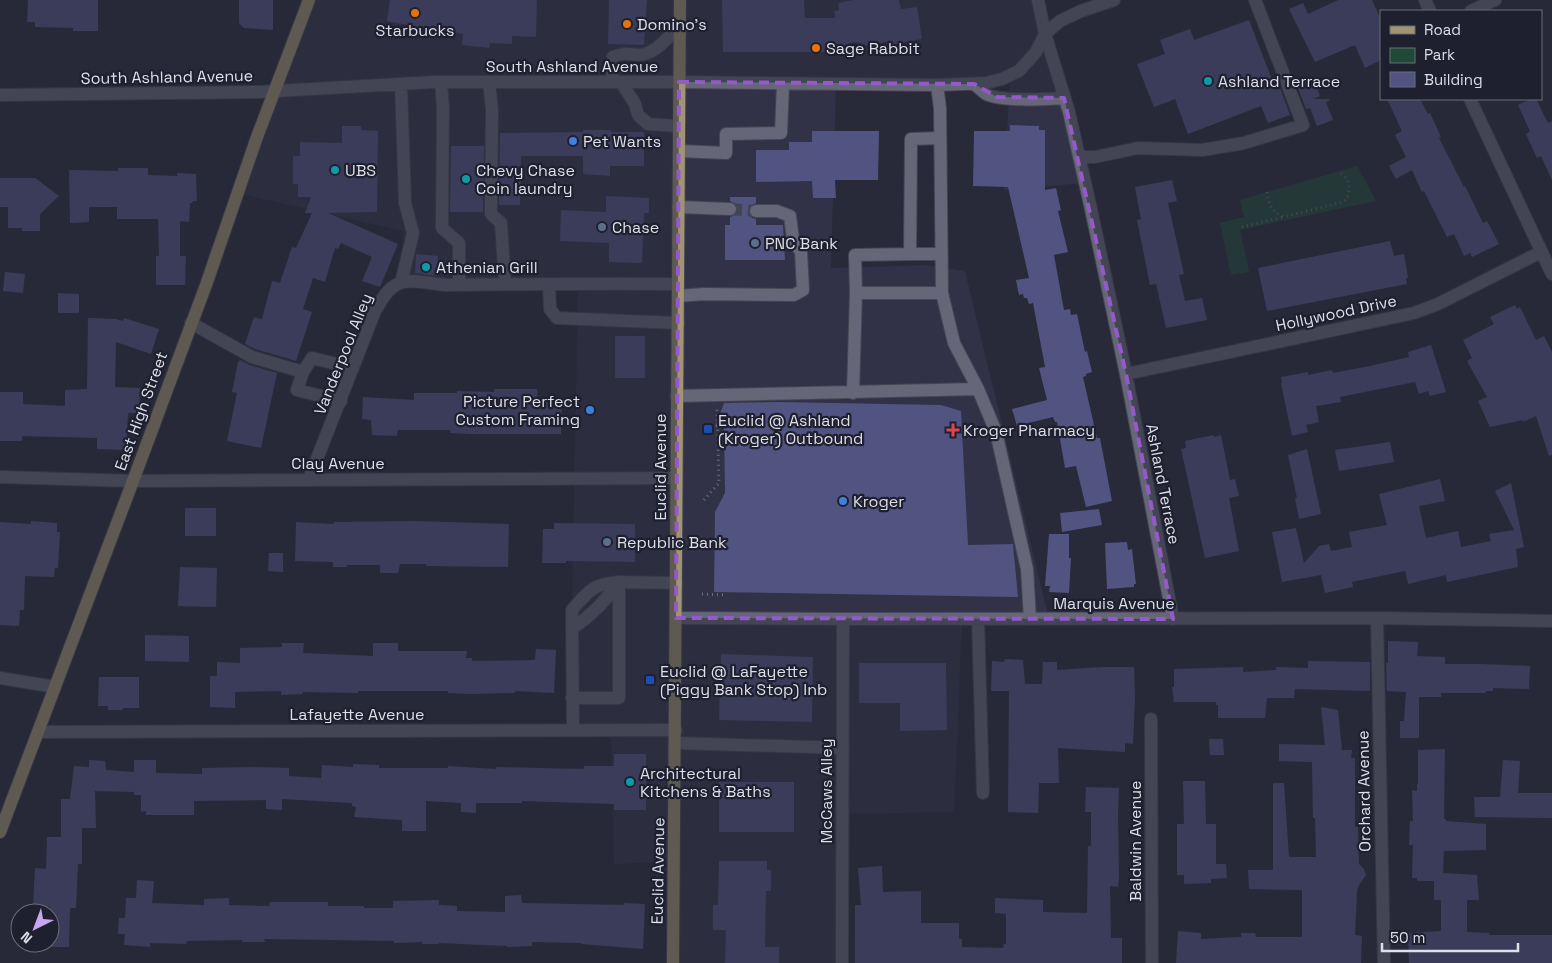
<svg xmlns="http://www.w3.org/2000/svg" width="1552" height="963" viewBox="0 0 1552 963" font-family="'Space Grotesk',sans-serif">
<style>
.built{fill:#313247}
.green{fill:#1f4a35}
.building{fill:#515380}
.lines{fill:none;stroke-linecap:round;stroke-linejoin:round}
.minor-tunnel{stroke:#434453;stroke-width:12;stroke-dasharray:12 6;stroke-linecap:butt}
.minor-casing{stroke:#464754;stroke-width:14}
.major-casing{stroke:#464754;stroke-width:14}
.path{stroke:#6c6d7b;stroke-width:3;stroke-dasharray:1 4;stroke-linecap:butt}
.minor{stroke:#656779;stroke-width:12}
.major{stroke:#a09471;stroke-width:12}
.marked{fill:none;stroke:#9459ca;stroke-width:4;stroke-dasharray:10 6;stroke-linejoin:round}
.food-dot{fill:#e8710a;stroke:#1f202f;stroke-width:2}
.culture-dot{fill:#0f9aa8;stroke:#1f202f;stroke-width:2}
.shop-dot{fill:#3f7fe0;stroke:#1f202f;stroke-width:2}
.service-dot{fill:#5c6f8a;stroke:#1f202f;stroke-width:2}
.transit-dot{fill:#1a4fb4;stroke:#1f202f;stroke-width:2}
.health-dot{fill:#e0444e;stroke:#1f202f;stroke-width:2}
.labels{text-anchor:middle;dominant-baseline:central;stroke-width:4.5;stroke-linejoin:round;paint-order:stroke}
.poi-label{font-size:16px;fill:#dedfe9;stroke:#1f202f;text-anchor:start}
.street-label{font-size:16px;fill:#dedfe9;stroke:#1f202f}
</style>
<rect width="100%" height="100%" fill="#282939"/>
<!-- built -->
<path class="built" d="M309,0H1038L1085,183L1004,190L1010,76L836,85L831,268L929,265L965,271L1049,619H962L954,812L843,814L842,963H673L674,861L614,864L611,730H570L578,283H401L403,231L238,193Z"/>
<!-- green -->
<path class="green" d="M1357,166L1376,201L1240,230L1249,272L1231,275L1220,223L1244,217L1240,200Z"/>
<!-- building -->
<path class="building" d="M28,0H98V31H73V28L35,27V22H27Z
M239,0H273V30L244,28L239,23Z
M390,0H537L536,37L512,36V44L490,43L489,48L462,45L463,34L427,27V29L387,21Z
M609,0H647L644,45L608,44Z
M722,0H804L805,18H835L834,11L839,10L838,3L853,0H899L901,9L917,7L922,39L893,44L892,41L866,45L856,42L848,44L833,52H723Z
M1338,0H1372L1381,20V60L1365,68L1355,45L1315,62L1289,9L1303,3L1308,14Z
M1249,20L1276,90L1280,88L1290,115L1268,123L1261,106L1188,134L1175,99L1154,107L1137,64L1165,54L1160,40L1190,29L1194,40Z
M1313,77L1320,96L1313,99H1329L1330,100L1326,102L1333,120L1317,126L1310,108L1306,109L1296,83Z
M1387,99H1420L1428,114L1430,113L1441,137L1439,138L1464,187L1465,186L1483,223L1487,221L1499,244L1472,257L1470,253L1464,256L1454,234L1447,237L1424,191L1422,192L1412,170L1396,179L1389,166L1406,157L1395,135L1402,131Z
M1531,99H1536L1548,123L1552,121V180L1541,156L1537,158L1526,134L1530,131L1518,105Z
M1010,125L1039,126V130H1045V190L1056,188L1061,210L1058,211L1068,252L1054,255L1064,310L1070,309L1071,315L1077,314L1085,352L1087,351L1092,372L1086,374V376L1083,377L1097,438H1100L1112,501L1086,507L1076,466L1065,468L1057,422H1055L1053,417L1017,426L1012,409L1047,400L1039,368L1045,367L1033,303L1029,304L1027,298H1024L1023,294L1019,295L1016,280L1029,278L1008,187L973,186L974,131H1010Z
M342,126H361V130L378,131L377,212L328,213L398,244L380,287L362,281L372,257L341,243L338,249L335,248L325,282L313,278L303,309L312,312L296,361L255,349L245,344L254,317L262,319L272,281L280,283L292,247L296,248L312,213H305L311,197H298V184H293V156H300V142L342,143Z
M583,130H611V132H644V166H610V176L583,174V156H521L520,205H499L500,133L583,132Z
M812,131H879L878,180H835L836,198H813L812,181L756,182V150H789V142H812Z
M451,146H484L483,212H450Z
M118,168H148V175L177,176V173L196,174L197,201H193L192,203H190L189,222L180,221V256H186L185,285H156V256H159L158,219H117V207H89V222L70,223L69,170L118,171Z
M0,178H35L59,196L40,214V231H22V228H8V207H0Z
M1172,180L1177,201L1168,203L1184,274L1179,275L1185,301L1202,298L1207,320L1166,328L1156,284L1150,285L1137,220L1141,219L1135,187Z
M606,196L649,198V213H644L642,263L609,262V243L560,241L561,210L606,212Z
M730,197H756V203L749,207L748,211L752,218L756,219V225H783L785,260H725V225H730V217L737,214L738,210L737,205L730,201Z
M1390,241L1394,256L1404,254L1408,278H1406L1407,284L1267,311L1258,268Z
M416,254L438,256L437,276L415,273Z
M5,272L25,274L23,293L3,291Z
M58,293L79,294V313H58Z
M1515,305L1517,309L1520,307L1536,340L1544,336L1552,352V455L1549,456L1536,416L1523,422V420L1490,427L1478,401L1487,397L1467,361L1472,358L1463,340L1494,324L1490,317Z
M88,318L116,319L123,321L124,318L159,329L151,354L116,342L115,387L140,388L139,413H128L126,450L97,449V438L22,436V441H0V392H23V404L65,406V390L87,389Z
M615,336H645V378H615Z
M1431,345L1446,392L1430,396L1428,391L1419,394L1415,382L1340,397L1341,402L1316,406L1319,422L1306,425L1308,432L1292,436L1281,383L1282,382L1281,377L1308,372V375L1332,370L1333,373L1370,366L1409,357L1408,352Z
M240,360L250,365L277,373L261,448L227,441L237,393L232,392L238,362Z
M494,389H537L538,401H557L556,406H562L561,434H471L450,433V430H398L397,436L372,435L371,420L362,419L363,397L414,400V393H457V391L494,392Z
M779,402L941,405L961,411L968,545L1013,544L1018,597L714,592L715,512L725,493L724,428L715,427L724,403Z
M1214,435V437L1221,435L1230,480L1235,479L1239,496L1229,498L1239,551L1205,558L1181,449L1186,448L1185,441Z
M1390,442L1394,462L1339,471L1335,450Z
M1307,449L1321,514L1299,519L1295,498H1297L1288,455Z
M1440,479L1445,501L1419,506L1426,538L1458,531L1461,547L1491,541L1489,534L1514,530L1495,491L1511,483L1524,547L1516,549L1518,567L1447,582L1446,575L1408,584L1405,571L1352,582L1353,587L1325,593L1321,575L1282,582L1272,532L1296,528L1304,563L1319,546L1329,544L1331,551L1352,547L1349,532L1387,525L1379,494Z
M185,508H216V536H185Z
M1099,509L1102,525L1062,532L1060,513Z
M31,521L57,523V532H60L58,568H55L54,577L25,576L24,610H20L19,626L0,625V522L31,524Z
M416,521L509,524L508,567L426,566V564H400L398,573H380V565H347V567H333V562L295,561L296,522L334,524V522Z
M554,523L635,524V562L566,561V563H542L543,529H554Z
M1049,534H1069V558H1071L1069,593L1049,592L1050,586H1045Z
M1127,542L1128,550L1132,549L1136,584H1134V587L1107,589L1105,543Z
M269,553H283V572L268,571Z
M180,567L217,568L216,607L178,606Z
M145,635L189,636V662L145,661Z
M1388,641L1418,642L1417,656L1445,657V664H1480L1530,666L1529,689L1493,688V691H1486L1485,693H1441V697H1419V738H1400V721H1404L1406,692L1387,691L1386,663H1388Z
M282,643H304L303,653L373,656V643H398V651H467L466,658H472V661L535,660L536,649L556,650L554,693L515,691V693L471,694L448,693V691H358V693L303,692V694L281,695V691L235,692V708L210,707V676H217V662L240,663V648L282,647Z
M721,654L813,657L812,722L719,720Z
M1005,659L1023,660L1025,684H1042L1043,662H1057V670L1101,667H1134L1135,698L1133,744L1125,743V752L1058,748L1059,783H1039L1038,813L1008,812L1009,691H991L992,661L1004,662Z
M1308,661L1370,662V691L1295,689L1294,698H1267L1265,718H1218V705H1216V702H1174L1172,687H1174V669L1243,667V672L1276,670V667L1308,668Z
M859,663H946L947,730L900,731V703H859Z
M99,677H139V708H123V710H108V706H98Z
M1321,707L1338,710L1342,750H1352L1351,758H1355V827H1358L1359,864L1364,869L1366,875L1359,885L1357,891L1355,935L1362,936L1361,963H1176L1178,931L1201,933V939L1241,937V933H1255L1256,937H1302V890L1249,889L1248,870H1273V783H1284L1289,857H1316L1315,818H1313L1312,762L1279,761V744L1325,745Z
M1209,739H1223L1224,755H1210Z
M1445,749L1444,819H1446V821L1486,824V850L1444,851L1443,873L1477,875L1479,900H1467V932L1489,933V935H1552V963H1409L1408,933L1441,931V900H1434V881H1417V878H1412L1413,845H1409L1410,821H1413L1412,790L1417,791V784H1418V750Z
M614,754H646V810H614V804L522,801V803H476V813L461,812V803L426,801V831H402V820L354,817L356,807L352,806V803L282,799V810L266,809V800L194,801V815H146V811L141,812V795H134V792L95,791L96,828H82V864H78L76,908H70L69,947H50V907L33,906L35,868L46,869L47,837H61V799H70L74,766L89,767V760L105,761L106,770L134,772V760H156V773L202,774V768L254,767L289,768V776L321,778L322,765L353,767V764L379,765V768H448V766L496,769V767L584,769V766H614Z
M1503,760L1520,761L1518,793H1552V818L1475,817L1474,797H1500Z
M1183,781H1205L1206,824H1216V864H1226L1227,878L1211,879V883L1184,884V875H1177V824H1184Z
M719,782H794V832H719Z
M1086,787L1119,788L1118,813L1119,879L1118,887L1110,886L1111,938H1122V963H855V905H861L858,868L882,866L883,892L921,891V923H959V939H962V947L1003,948L1004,944H1006V914L995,913V898L1043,900V912L1087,913L1088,846H1091V812H1085Z
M719,861H767V870H771V891H766L765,947H779V963H725L726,930H713V905H718Z
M137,880L154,881L152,903L204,905V899L229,898V905L269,906L270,902H328V906H364V908H393V901L439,900V905L457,906V911L505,912V896L521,895L522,903L624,905V903L645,904L643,949L581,944V943L532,942V946L507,947V946L439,943V944H422V942L394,943V941L264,939L265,942H242V940L187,941L186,944L150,943V947L124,945L125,934H118L119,918H125L126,898H136Z"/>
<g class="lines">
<!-- minor-tunnel -->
<path class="minor-tunnel" d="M730,209L756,211"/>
<!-- minor casing -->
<g class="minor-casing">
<path id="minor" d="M1038,0L1045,34L1069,112L1091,209L1126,374L1173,619
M1425,0L1430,11
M1471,11L1495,0
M441,82L443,108L442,228L459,243V285
M489,82L492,109L491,214L501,223L505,284
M612,82L613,57C628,50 632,57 645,54C659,50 670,35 679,25
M621,82L635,104L638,115L648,124L678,126
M401,84L405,203L413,233L401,283
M974,84C978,87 982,91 986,94C1002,102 1046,99 1064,98
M937,85L940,108L942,293
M0,95L259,92L434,82H679L937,85L986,83L1002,79L1019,71L1036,52L1045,34L1060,21L1081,11L1114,0
M1470,99L1552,274
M940,138L911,139L910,254H941
M679,151L726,153V134L781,133L783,84
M1079,157H1095L1138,148L1202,150L1244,143L1303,125L1255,0
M678,207L730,209
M549,284L550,309L557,318L678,323
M856,293L855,255L910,254
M678,296L704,294L794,295L803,290L801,252L793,239L790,216L777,211H756
M191,323L252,357L303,372L297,390L341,401
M303,372L312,358L353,368
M1126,374L1414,313L1438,304L1541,252
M853,393L856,293H942L954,343L978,389
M676,396L978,389L996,432L1027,569L1030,619
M0,477L133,481L676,478
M309,479L375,311C382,300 387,288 400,283C412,278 435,285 449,285C525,284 602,283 678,284
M676,618L843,619L1377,618L1552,621
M1377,618L1384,963
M978,619L983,793
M573,628C592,615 606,601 619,582
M0,678L55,687
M572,698H619V582L676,583
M1151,719L1152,963
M573,730L572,610C589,591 592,584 619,582
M38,732L676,730
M676,743L843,748
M842,963L843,619"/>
</g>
<!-- major casing -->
<g class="major-casing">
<path id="major" d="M0,832L133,481L206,285L257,137L309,0
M673,963C677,642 676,321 680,0"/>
</g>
<!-- path -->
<path class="path" d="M1267,192C1268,204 1272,211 1283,217L1343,202L1347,198C1351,186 1349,178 1338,171
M1242,227L1283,217
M704,500L719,483L717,409
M702,594L725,595"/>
<!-- minor -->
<use href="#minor" class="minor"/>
<!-- major -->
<use href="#major" class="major"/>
</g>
<!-- marked area -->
<path d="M0 0H1552V963H0ZM679,82L974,84L997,97L1064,98L1126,374L1173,619L676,618Z" fill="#282939" fill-opacity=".55" fill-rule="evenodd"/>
<path class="marked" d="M679,82L974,84L997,97L1064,98L1126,374L1173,619L676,618Z"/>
<!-- markers -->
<g class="food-dot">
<circle cx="415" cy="13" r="5"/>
<circle cx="627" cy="24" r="5"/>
<circle cx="816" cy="48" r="5"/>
</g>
<g class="culture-dot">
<circle cx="1208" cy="81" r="5"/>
<circle cx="335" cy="170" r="5"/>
<circle cx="466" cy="179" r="5"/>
<circle cx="426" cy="267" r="5"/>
<circle cx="630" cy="782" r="5"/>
</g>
<g class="shop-dot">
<circle cx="573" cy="141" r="5"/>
<circle cx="590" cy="410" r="5"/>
<circle cx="843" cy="501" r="5"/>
</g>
<g class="service-dot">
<circle cx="602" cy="227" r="5"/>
<circle cx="755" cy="243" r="5"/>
<circle cx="607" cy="542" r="5"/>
</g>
<g class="transit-dot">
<rect x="703" y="424" width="10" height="10" rx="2.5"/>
<rect x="645" y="675" width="10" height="10" rx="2.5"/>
</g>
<path class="health-dot" d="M950.5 422.5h5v5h5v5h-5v5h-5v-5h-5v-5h5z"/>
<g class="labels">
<!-- poi labels -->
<g class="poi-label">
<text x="637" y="24">Domino's</text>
<text x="415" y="30" text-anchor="middle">Starbucks</text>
<text x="826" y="48">Sage Rabbit</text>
<text x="1218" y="81">Ashland Terrace</text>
<text x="583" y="141">Pet Wants</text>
<text x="345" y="170">UBS</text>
<text x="476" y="170">Chevy Chase<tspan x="476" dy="18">Coin laundry</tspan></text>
<text x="612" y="227">Chase</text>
<text x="765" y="243">PNC Bank</text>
<text x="436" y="267">Athenian Grill</text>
<text x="580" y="401" text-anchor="end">Picture Perfect<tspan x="580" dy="18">Custom Framing</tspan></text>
<text x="718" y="420">Euclid @ Ashland<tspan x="718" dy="18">(Kroger) Outbound</tspan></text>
<text x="963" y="430">Kroger Pharmacy</text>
<text x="853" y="501">Kroger</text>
<text x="617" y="542">Republic Bank</text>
<text x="660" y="671">Euclid @ LaFayette<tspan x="660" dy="18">(Piggy Bank Stop) Inb</tspan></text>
<text x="640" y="773">Architectural<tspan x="640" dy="18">Kitchens &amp; Baths</tspan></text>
</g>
<!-- street labels -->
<g class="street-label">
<text x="572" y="66">South Ashland Avenue</text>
<text transform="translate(167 77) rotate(-1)">South Ashland Avenue</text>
<text transform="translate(1336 313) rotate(-12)">Hollywood Drive</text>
<text transform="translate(343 354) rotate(-68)">Vanderpool Alley</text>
<text transform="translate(141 411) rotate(-70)">East High Street</text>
<text x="338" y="463">Clay Avenue</text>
<text transform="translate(660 467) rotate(-90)">Euclid Avenue</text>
<text transform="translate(1163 484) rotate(79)">Ashland Terrace</text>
<text x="1114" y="603">Marquis Avenue</text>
<text x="357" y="714">Lafayette Avenue</text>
<text transform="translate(826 791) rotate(-90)">McCaws Alley</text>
<text transform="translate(1364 791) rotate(-91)">Orchard Avenue</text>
<text transform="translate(1135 841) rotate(-90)">Baldwin Avenue</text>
<text transform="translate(658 871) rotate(-89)">Euclid Avenue</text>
</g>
</g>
<!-- legend -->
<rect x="1380" y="10" width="162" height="90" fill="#1f202f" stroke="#6b6c79"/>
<rect x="1390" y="26" width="25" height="8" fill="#a09471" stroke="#6b6c79"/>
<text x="1424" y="35" font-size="15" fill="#dedfe9">Road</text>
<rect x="1390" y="48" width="25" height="15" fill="#1f4a35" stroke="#6b6c79"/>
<text x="1424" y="60" font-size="15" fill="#dedfe9">Park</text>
<rect x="1390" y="72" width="25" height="15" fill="#515380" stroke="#6b6c79"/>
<text x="1424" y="85" font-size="15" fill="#dedfe9">Building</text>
<!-- north arrow -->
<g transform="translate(35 928) rotate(222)"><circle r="24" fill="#1f202f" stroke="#6b6c79"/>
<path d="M0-4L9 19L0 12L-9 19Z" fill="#c9a5ee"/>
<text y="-8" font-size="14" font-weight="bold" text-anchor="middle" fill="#dedfe9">N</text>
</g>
<!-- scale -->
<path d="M1382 943v8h136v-8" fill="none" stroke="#dedfe9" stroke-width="2.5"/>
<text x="1390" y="943" font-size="15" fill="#dedfe9" stroke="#1f202f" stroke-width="4" paint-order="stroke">50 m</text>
</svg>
